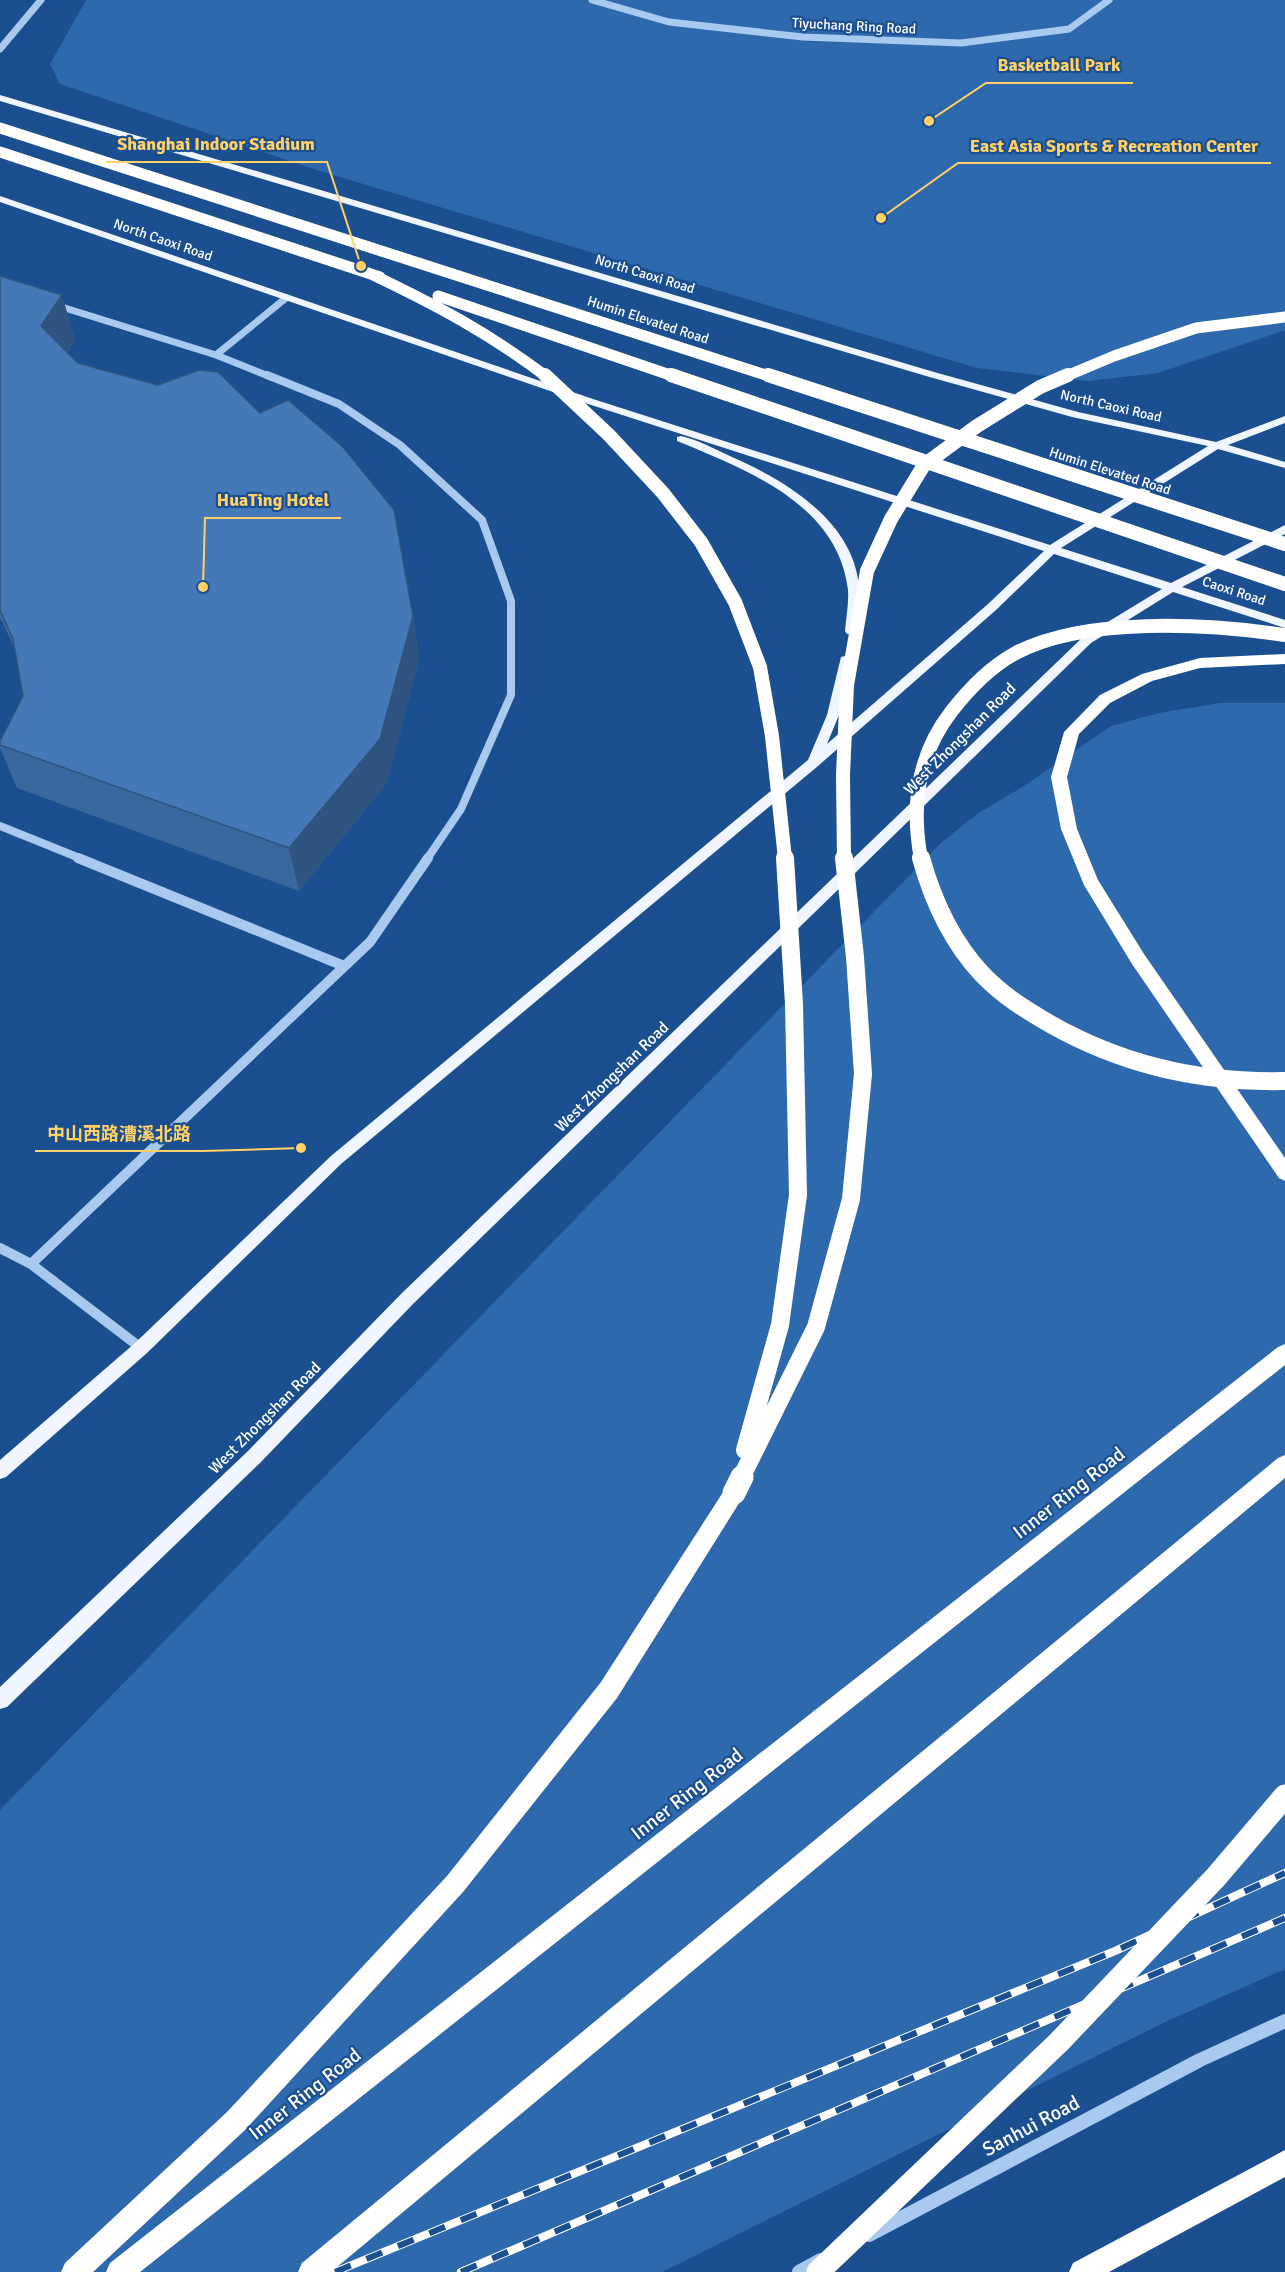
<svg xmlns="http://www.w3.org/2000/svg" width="1285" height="2272" viewBox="0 0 1285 2272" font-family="Signika,'Noto Sans SC',sans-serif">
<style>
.green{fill:#2e69ad}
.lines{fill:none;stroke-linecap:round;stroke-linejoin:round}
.minor-far3{stroke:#a9c9ee;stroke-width:7}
.minor-far2{stroke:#a9c9ee;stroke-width:8}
.minor-far1{stroke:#a9c9ee;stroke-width:10}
.minor{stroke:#a9c9ee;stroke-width:14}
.major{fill:#f0f6ff;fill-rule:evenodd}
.highway{fill:#fff;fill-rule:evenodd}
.rail-casing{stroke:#fff;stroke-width:8}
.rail{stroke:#1b4f8f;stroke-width:6;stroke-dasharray:17;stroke-linecap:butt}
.highway-bridge-far3{stroke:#fff;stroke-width:11}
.highway-bridge-far2{stroke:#fff;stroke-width:14}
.highway-bridge-far1{stroke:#fff;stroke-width:18}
.highway-bridge{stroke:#fff;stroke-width:23}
.wall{fill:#3a679d}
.shaded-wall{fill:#305480}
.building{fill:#4478b7;stroke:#305480;stroke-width:1.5}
.labels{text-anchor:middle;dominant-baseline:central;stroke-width:4.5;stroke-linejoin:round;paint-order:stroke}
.far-street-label{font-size:14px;fill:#fff;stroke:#1b4f8f}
.street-label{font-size:16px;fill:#fff;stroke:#1b4f8f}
.near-street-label{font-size:20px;fill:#fff;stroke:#1b4f8f}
.leader{fill:none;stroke:#ffd166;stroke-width:2}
.callout-dot{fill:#ffd166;stroke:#1b4f8f;stroke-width:2}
.callout-label{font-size:18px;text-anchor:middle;font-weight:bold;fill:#ffd166;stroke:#1b4f8f;stroke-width:4.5;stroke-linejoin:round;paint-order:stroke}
</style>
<rect width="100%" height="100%" fill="#1b4f8f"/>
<!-- green -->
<path class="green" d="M86,0H1285V330L1158,373L1088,381L977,368L320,171L60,84L50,64Z
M1220,703H1285V1969L1165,2022L662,2272H0V1810L942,842L977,814L1024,786L1111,726L1159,713Z"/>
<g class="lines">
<!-- minor-far3 -->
<path class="minor-far3" d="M592,0L669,22L803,37L961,43L1069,29L1109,0
M0,49L41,0
M52,304L216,355
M271,377L216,355L286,298"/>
<!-- minor-far2 -->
<path class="minor-far2" d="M267,375L339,404L400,445L482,520L511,601V695L461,809L427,859
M0,826L82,859"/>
<!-- minor-far1 -->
<path class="minor-far1" d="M78,858L344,966
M0,1248L31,1264L141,1348
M31,1264L370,942L428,858"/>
<!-- minor -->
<path class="minor" d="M869,2235L1200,2060L1285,2021
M799,2272L821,2260"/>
<!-- major -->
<path class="major" d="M0,95L934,372L1078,412L1216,442L1285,416V423L1228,445L1285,462V468L1218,449L1061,548L1171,583L1285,525V534L1182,587L1285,620V628L1173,592L1091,643L413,1304L260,1463L7,1707L0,1709V1687L248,1451L401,1294L1083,637L1162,589L1054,554L996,610L818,766L341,1164L147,1353L6,1477L0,1479V1460L135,1343L331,1156L808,760L827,715L841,657L845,656L851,660L839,715L827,744L988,604L1044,551L585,403L0,202V196L593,399L1050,545L1208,446L1072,417L926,376L0,101Z
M681,436C698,440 715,449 732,457C791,483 864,528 859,602C858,612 859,625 855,634H847L845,631C846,618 849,603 848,590C838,504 747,470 677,441V437Z"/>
<!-- highway -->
<path class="highway" d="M1285,654V664L1200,668L1152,681L1110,703L1079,734L1067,777L1077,829L1098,880L1144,954L1285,1158V1181L1279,1178L1132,964L1084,885L1061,829L1051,777L1064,732L1100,695L1142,674L1200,658Z
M1285,1344V1365L140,2272H106L110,2263L1278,1347Z
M1285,1455V1478L331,2272H298L302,2263L1278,1458Z
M734,1483L741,1486L744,1493L741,1500L617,1698L463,1892L245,2130L93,2272H61L65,2263L227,2112L447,1876L601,1682L727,1486Z
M1285,2150V2177L1109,2272H1069L1073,2263Z"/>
<!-- rail casing -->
<g class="rail-casing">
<path id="rail" d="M335,2272L1115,1951L1285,1873
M461,2272L1285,1918"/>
</g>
<!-- rail -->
<use href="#rail" class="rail"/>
<!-- highway-bridge-far3 -->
<path class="highway-bridge-far3" d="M0,128L772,377
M0,152L380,277
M371,274C436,305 489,333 547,377
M438,296L676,377
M1064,377L1114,356L1196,328L1285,317"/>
<!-- highway-bridge-far2 -->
<path class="highway-bridge-far2" d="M545,375L609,435L663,493L701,542L735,602L760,667L772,736L785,859
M671,375L1285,584
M768,375L1285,544
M844,859L843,775L847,685L867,571L891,519L924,465L977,426L1040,387L1068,375
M921,859C911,806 917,756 951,712C968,690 989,668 1014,654C1084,616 1208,624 1285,635"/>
<!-- highway-bridge-far1 -->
<path class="highway-bridge-far1" d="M921,858C933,901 951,941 982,974C1003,996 1026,1010 1052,1025C1125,1066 1202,1083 1285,1081
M745,1450L780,1325L798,1195L794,1004L785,858
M741,1478L816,1327L851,1199L863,1074L855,957L844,858"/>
<!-- highway-bridge -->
<path class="highway-bridge" d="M734,1493L742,1477
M818,2272L1059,2042L1216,1877L1285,1796"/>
</g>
<!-- wall -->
<path class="wall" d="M0,276L62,295L75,340L67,353L78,363L413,616L419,660L387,783L299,891L17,788L0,748V741L23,696L15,650L2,621L0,620Z"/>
<!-- shaded-wall -->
<path class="shaded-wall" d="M62,295L75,340L55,371L41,326Z
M413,616L419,660L387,783L299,891L289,848Z"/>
<!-- building -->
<path class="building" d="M0,276L62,295L41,326L78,363L158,385L199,370L218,372L260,413L288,400L343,447L394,510L413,616L380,739L289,848L0,745V741L23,696L13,639L0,610Z"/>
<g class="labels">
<!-- far-street labels -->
<g class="far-street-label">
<text transform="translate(854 26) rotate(3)">Tiyuchang Ring Road</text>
<text transform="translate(163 240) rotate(19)">North Caoxi Road</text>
<text transform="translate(645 274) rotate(17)">North Caoxi Road</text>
<text transform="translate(648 320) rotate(18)">Humin Elevated Road</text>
<text transform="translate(1111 406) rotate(13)">North Caoxi Road</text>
<text transform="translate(1110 471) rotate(18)">Humin Elevated Road</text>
<text transform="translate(1234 591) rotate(18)">Caoxi Road</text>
</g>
<!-- street labels -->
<g class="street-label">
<text transform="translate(960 739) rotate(-45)">West Zhongshan Road</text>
<text transform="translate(612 1077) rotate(-44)">West Zhongshan Road</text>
<text transform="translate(265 1418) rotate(-45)">West Zhongshan Road</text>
</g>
<!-- near-street labels -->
<g class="near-street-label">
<text transform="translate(1069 1493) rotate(-38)">Inner Ring Road</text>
<text transform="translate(687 1794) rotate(-38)">Inner Ring Road</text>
<text transform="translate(305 2094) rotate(-38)">Inner Ring Road</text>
<text transform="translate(1031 2126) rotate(-28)">Sanhui Road</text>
</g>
</g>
<!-- callouts -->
<path class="leader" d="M929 121L986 83H1133M361 266L327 162H106M881 218L958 163H1271M203 587L205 518H341M301 1148L203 1151H35"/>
<g class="callout-dot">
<circle cx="929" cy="121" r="6"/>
<circle cx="361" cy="266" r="6"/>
<circle cx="881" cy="218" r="6"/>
<circle cx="203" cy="587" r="6"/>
<circle cx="301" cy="1148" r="6"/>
</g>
<g class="callout-label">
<text x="1059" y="71">Basketball Park</text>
<text x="216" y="150">Shanghai Indoor Stadium</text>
<text x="1114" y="152">East Asia Sports &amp; Recreation Center</text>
<text x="273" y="506">HuaTing Hotel</text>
<text x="119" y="1140">中山西路漕溪北路</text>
</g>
</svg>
